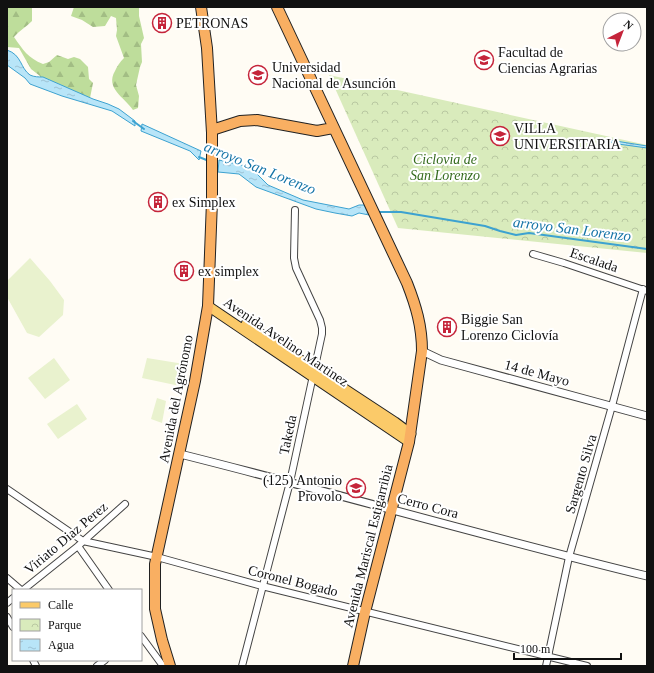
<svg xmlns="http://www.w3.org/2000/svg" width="654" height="673" viewBox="0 0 654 673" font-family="Georgia,serif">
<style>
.forest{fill:url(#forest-firs)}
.park{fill:url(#park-crowns)}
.pitch{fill:#e9f2ce}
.water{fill:url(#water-ripples);stroke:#3da2d0}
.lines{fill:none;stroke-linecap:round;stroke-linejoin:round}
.stream{stroke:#3da2d0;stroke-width:2}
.minor-casing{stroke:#444;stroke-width:8}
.tertiary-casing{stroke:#444;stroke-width:9}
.primary-casing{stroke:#222;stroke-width:11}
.trunk-casing{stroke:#222;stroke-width:12}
.minor{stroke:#fff;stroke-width:6}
.tertiary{stroke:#fff;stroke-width:7}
.primary{stroke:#fbca69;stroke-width:9}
.trunk{stroke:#f9af62;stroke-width:10}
.labels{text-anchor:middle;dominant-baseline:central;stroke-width:4;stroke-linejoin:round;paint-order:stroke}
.poi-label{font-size:14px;fill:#111;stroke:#fff;text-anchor:start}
.park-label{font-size:14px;font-style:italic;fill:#356b1e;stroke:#fff}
.street-label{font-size:14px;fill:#111;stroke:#fff}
.water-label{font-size:15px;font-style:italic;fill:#1574a7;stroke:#fff}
</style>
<defs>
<pattern id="forest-firs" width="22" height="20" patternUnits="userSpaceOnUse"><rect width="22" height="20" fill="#bedd9b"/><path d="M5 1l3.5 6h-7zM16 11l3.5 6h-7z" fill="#a2bd84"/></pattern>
<pattern id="park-crowns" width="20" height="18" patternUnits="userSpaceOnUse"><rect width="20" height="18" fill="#d9ebbc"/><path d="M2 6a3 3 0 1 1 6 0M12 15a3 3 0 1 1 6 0" fill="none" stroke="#b9c8a1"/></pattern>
<pattern id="water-ripples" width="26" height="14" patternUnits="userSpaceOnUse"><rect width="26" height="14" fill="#b8e5f8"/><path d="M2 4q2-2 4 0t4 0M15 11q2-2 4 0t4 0" fill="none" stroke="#9dc3d4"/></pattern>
</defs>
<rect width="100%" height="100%" fill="#fffcf4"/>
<!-- forest -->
<path class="forest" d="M7,7H32V21C26,27 19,31 14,37C23,50 28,58 43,64L49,62L57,55L68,59L74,57L80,59L88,67L89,79L93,83L90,98L89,100L41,85L40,76L31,69L19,48L7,47Z
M74,7H139V16L144,38L141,44L142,62L140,67L136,85L139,96L138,108L133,110C124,97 105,88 115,71C117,66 120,62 124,58L116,36L117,30L116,18L111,16L105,26L93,27L82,20L71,16Z"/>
<!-- park -->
<path class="park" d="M329,75L647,145V253L398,228Z"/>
<!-- pitch -->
<path class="pitch" d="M30,258L50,281L64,300L63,315L39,337L27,333L7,297V281Z
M54,358L70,380L45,399L28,378Z
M147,358L184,364L180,386L142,378Z
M157,398L166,401L162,423L151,419Z
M77,404L87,419L58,439L47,424Z"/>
<!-- water -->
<path class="water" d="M7,50C22,55 20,68 30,75C34,77 39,77 43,77L93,99L108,104L119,109L135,121V126L112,111L62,96L30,84L25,78L7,65Z
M142,124L201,151L199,160L190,151L141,131Z
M603,139L647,146V148L618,144L601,140Z
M219,160L250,167L268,185L303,200L349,209L359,205H364L369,215L359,213L352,216L335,213L316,209L256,187L239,174L218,172Z"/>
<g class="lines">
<!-- stream -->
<path class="stream" d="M133,121L144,129
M199,157L209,161
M377,212H401L485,226L500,231L516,235L529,233L647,249"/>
<!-- minor casing -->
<g class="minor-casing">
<path id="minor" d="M533,254L564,263L647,291
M7,489L83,541L157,557L262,586L587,666
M78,546L109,590
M7,578L21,590
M23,590L78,546L125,504
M7,603L13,598
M7,617L13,627
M141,636L163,666
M33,660L36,666
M97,666L105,660
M242,666L290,482L322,334V328L320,320L296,268L294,258L295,210
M546,666L569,557L612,406L643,289"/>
</g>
<!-- tertiary casing -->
<g class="tertiary-casing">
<path id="tertiary" d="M422,351L441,360L647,416
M180,454C336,493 490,538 647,576"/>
</g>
<!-- primary casing -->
<g class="primary-casing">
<path id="primary" d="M208,306L409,442
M246,324L395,422L411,434"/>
</g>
<!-- trunk casing -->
<g class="trunk-casing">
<path id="trunk" d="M277,7L407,283C416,306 422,326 422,351L409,442L365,612L353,666
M212,130L240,121L257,120L317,131L333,128
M170,666L162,640L155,609V564L195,381L208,306L212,201V133L207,48L201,7"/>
</g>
<!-- minor -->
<use href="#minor" class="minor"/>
<!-- tertiary -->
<use href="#tertiary" class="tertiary"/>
<!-- primary -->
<use href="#primary" class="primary"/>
<!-- trunk -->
<use href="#trunk" class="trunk"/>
</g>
<!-- icons -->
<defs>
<g id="building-ring" transform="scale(1)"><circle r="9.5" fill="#fff" stroke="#c5243a" stroke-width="1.5"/><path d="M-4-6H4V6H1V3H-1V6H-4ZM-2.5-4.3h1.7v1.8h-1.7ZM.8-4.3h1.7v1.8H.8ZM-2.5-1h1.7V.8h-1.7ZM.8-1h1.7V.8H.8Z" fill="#c5243a"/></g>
<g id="university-ring" transform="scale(1)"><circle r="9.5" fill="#fff" stroke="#c5243a" stroke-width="1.5"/><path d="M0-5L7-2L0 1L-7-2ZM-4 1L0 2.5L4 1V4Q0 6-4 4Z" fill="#c5243a"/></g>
<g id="school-ring" transform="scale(1)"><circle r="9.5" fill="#fff" stroke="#c5243a" stroke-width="1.5"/><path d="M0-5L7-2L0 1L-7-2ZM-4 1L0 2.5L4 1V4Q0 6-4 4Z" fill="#c5243a"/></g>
</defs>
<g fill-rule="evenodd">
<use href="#building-ring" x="162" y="23"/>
<use href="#university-ring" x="484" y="60"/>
<use href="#university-ring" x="258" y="75"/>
<use href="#university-ring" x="500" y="136"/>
<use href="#building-ring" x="158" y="202"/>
<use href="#building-ring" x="184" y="271"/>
<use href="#building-ring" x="447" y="327"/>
<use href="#school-ring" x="356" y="488"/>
</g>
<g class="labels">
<!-- poi labels -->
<g class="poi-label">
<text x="176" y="23">PETRONAS</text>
<text x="498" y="52">Facultad de<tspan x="498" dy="16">Ciencias Agrarias</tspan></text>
<text x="272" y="67">Universidad<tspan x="272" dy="16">Nacional de Asunción</tspan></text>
<text x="514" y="128">VILLA<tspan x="514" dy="16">UNIVERSITARIA</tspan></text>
<text x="172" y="202">ex Simplex</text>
<text x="198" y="271">ex simplex</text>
<text x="461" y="319">Biggie San<tspan x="461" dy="16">Lorenzo Ciclovía</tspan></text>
<text x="342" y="480" text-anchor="end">(125) Antonio<tspan x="342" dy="16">Provolo</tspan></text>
</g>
<!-- park labels -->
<g class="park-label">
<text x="445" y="159">Ciclovia de<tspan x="445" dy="16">San Lorenzo</tspan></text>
</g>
<!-- street labels -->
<g class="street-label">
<text transform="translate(594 260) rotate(19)">Escalada</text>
<text transform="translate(286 342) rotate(34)">Avenida Avelino Martinez</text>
<text transform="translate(537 373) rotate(15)">14 de Mayo</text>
<text transform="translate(176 399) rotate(-79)">Avenida del Agrónomo</text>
<text transform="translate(288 435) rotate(-78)">Takeda</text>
<text transform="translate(581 474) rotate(-74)">Sargento Silva</text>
<text transform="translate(428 506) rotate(15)">Cerro Cora</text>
<text transform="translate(66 538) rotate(-40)">Viriato Diaz Perez</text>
<text transform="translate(368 546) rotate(-76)">Avenida Mariscal Estigarribia</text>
<text transform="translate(293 581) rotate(14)">Coronel Bogado</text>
</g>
<!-- water labels -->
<g class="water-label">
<text transform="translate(260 168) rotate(22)">arroyo San Lorenzo</text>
<text transform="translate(572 229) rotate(7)">arroyo San Lorenzo</text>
</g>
</g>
<!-- border -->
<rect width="654" height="673" fill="none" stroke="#111111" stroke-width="16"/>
<!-- legend -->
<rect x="12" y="589" width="130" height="72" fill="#ffffff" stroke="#a0a0a0"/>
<rect x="20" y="602" width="20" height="6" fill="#fbca69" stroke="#a0a0a0"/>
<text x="48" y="609" font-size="12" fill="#111111">Calle</text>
<rect x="20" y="619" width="20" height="12" fill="url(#park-crowns)" stroke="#a0a0a0"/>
<text x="48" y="629" font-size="12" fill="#111111">Parque</text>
<rect x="20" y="639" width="20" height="12" fill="url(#water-ripples)" stroke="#a0a0a0"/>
<text x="48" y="649" font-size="12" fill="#111111">Agua</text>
<!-- north arrow -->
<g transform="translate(622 32) rotate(42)"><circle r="19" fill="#ffffff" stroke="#a0a0a0"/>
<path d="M0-3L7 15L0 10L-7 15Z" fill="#c5243a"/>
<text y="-6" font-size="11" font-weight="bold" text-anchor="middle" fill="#111111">N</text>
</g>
<!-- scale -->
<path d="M514 653v6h107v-6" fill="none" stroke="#111111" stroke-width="2"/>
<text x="520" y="653" font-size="12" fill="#111111" stroke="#ffffff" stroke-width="3" paint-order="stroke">100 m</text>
</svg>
